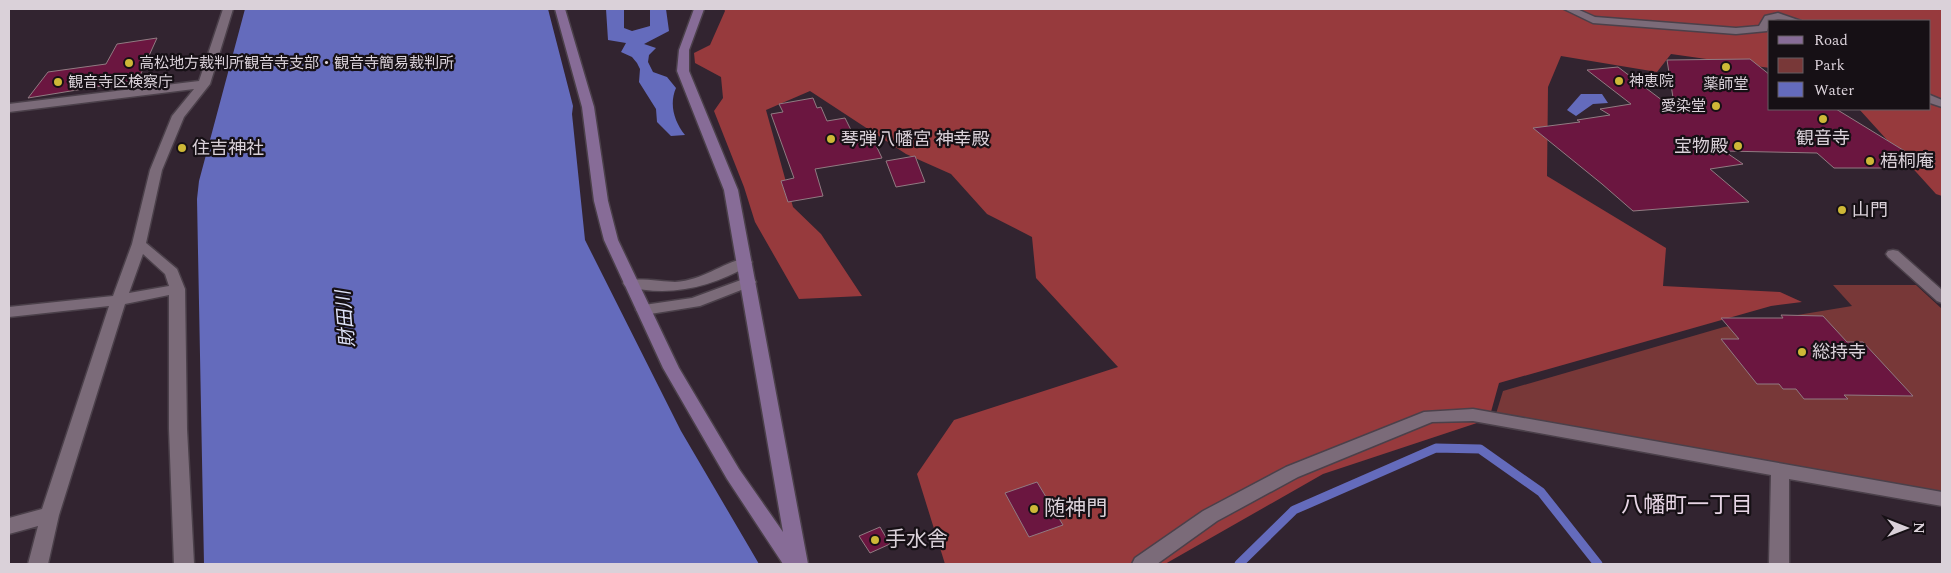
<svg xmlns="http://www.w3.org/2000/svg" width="1951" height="573" viewBox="0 0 1951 573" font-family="Spectral,'Noto Sans JP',serif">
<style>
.green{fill:#783838}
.forest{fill:#973a3d}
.water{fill:#646bbc}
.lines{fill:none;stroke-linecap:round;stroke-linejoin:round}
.stream{stroke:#646bbc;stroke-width:9}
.building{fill:#6b1640;stroke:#917b82}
.street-casing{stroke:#4b404a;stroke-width:3}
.secondary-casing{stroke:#4b404a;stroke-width:3}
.street{fill:#7b6b79;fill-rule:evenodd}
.secondary{fill:#876c97;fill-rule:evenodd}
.poi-dot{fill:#ceb837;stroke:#161015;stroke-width:2}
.labels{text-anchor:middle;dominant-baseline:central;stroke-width:4.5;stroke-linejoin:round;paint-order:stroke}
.far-poi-label{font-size:15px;fill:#dad1d9;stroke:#161015;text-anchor:start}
.poi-label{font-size:18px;fill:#dad1d9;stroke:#161015;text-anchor:start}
.water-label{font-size:19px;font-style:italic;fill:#dfe3f9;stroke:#161015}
.near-poi-label{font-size:21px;fill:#dad1d9;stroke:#161015;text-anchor:start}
.near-neighbourhood-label{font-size:22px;fill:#e7d5e5;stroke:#161015}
</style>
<rect width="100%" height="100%" fill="#322430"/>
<!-- green -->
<path class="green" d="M1833,285H1916L1942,309V494L1495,417L1503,391L1724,327L1852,306Z"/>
<!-- forest -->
<path class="forest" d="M724,9H1942V196L1936,194L1859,109H1930V21H1770V68L1671,54L1657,72L1561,56L1548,87L1547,176L1666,248L1663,286L1780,292L1802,302L1771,306L1499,383L1489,419L1323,474L1165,564H945L917,474L954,420L1118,367L1036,278L1032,237L987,214L951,174L906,154L810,91L766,110L793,207L821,234L862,296L799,299L755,222L744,187L714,111L723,98L721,77L695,63L694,53L710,45L725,11Z"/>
<!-- water -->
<path class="water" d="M245,9H548L573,106L572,114L585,240L681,431L759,564H204L197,199L199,181Z
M606,9H624V28L632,31L650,26V9H666L669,31L644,44L656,48L649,55L648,62L653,72L667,77L676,88C669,104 674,121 685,135L671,136L657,122L656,109L639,82L640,69L637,63L632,57L621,52L626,43L608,40Z
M1581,94H1602L1608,103L1593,104L1576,116L1567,110Z"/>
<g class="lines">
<!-- stream -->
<path class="stream" d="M1239,564L1294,510L1436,448L1480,449L1541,492L1598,564"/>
</g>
<!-- building -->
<path class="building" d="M157,38L138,80L28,98L48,72L106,64L117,44Z
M1750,59L1770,75V109H1836L1916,158H1883L1896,168H1834L1817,153L1724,151L1743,164L1710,169L1749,202L1633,211L1602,184L1533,128L1580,122L1577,120L1610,115L1600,109L1631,104L1587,70L1618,67L1675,110L1667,60Z
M813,98L817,108L821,107L827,121L845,118L854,136L870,133L882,158L815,169L823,196L788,202L781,181L794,178L771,114L783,112L779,104Z
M915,156L925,182L896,187L886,161Z
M1781,315L1823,316L1847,342H1863L1913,396L1844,395L1848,399H1804L1796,389H1783L1779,384H1757L1721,339H1739L1721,318H1783Z
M1037,482L1063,525L1029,537L1005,493Z
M880,527L890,544L870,553L859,536Z"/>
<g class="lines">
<!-- street casing -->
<g class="street-casing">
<path id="street" d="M223,9H233L210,84L184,117L162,170L146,243L177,269L185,289L187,429L194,564H174L169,429V295L125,304L59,515L48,564H28L38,526L9,534V518L42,509L109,306L9,317V307L113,296L132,244L150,170L172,116L194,89L9,112V104L199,81ZM143,254L165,274L169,286L129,293Z
M1564,9H1577L1595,17L1736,28L1759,26L1765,16L1778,13L1801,21L1778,19L1770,21L1767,31L1736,34L1593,23Z
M1930,95L1942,100V107L1930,103Z
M1893,250L1898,251L1942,290V303L1937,301L1888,257L1886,254L1888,251Z
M745,258L752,262L750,265C711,287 670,298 625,286L623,283C627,276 664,282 675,282C704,280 720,264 745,258Z
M749,277L754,279L756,282L754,285L700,306L644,315L636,310L644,305L692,298Z
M1473,409L1942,492V506L1789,479V564H1769L1771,475L1473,421L1432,422L1298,477L1217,521L1157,564H1132L1135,558L1203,511L1286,467L1424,412Z"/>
</g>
<!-- secondary casing -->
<g class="secondary-casing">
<path id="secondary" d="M555,9H565L594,107L608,201L618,240L679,368L739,469L783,532L724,190L677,71L679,50L694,9H704L689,50V71L738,190L808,564H783L727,479L663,368L604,240L594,201L582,107Z"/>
</g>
<!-- street -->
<use href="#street" class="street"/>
<!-- secondary -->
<use href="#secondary" class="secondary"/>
</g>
<!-- markers -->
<g class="poi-dot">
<circle cx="129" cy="63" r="5"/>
<circle cx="1726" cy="67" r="5"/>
<circle cx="1619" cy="81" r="5"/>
<circle cx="58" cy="82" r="5"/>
<circle cx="1716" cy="106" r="5"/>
<circle cx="1823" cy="119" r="5"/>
<circle cx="831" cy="139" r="5"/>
<circle cx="1738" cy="146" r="5"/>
<circle cx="182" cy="148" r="5"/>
<circle cx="1870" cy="161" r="5"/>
<circle cx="1842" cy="210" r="5"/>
<circle cx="1802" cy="352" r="5"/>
<circle cx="1034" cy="509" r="5"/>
<circle cx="875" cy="540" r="5"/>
</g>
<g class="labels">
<!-- far-poi labels -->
<g class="far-poi-label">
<text x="139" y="63">高松地方裁判所観音寺支部・観音寺簡易裁判所</text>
<text x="1629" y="81">神恵院</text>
<text x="68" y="82">観音寺区検察庁</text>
<text x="1726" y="84" text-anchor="middle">薬師堂</text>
<text x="1706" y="106" text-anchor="end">愛染堂</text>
</g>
<!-- poi labels -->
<g class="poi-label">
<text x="1823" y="138" text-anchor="middle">観音寺</text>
<text x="841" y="139">琴弾八幡宮 神幸殿</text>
<text x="1728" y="146" text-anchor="end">宝物殿</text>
<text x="192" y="148">住吉神社</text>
<text x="1880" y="161">梧桐庵</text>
<text x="1852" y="210">山門</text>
<text x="1812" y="352">総持寺</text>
</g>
<!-- water labels -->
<g class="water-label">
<text transform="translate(346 319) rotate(-95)">財田川</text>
</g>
<!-- near-poi labels -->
<g class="near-poi-label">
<text x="1044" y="509">随神門</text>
<text x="885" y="540">手水舎</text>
</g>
<!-- near-neighbourhood labels -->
<g class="near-neighbourhood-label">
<text x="1687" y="505">八幡町一丁目</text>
</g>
</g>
<!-- border -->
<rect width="1951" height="573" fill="none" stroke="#dad1d9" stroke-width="20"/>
<!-- legend -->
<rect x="1768" y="20" width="162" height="90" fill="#161015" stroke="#645d63"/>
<rect x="1778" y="36" width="25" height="8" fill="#876c97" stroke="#645d63"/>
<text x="1814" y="45" font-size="15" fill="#dad1d9">Road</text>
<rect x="1778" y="58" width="25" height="15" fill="#783838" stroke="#645d63"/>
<text x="1814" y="70" font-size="15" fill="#dad1d9">Park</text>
<rect x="1778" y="82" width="25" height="15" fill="#646bbc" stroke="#645d63"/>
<text x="1814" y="95" font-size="15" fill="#dad1d9">Water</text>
<!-- north arrow -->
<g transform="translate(1906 528) rotate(90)" stroke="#161015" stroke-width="4" paint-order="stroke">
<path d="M0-4L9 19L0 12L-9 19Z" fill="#dad1d9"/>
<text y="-8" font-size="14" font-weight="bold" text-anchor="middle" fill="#dad1d9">N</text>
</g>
</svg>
